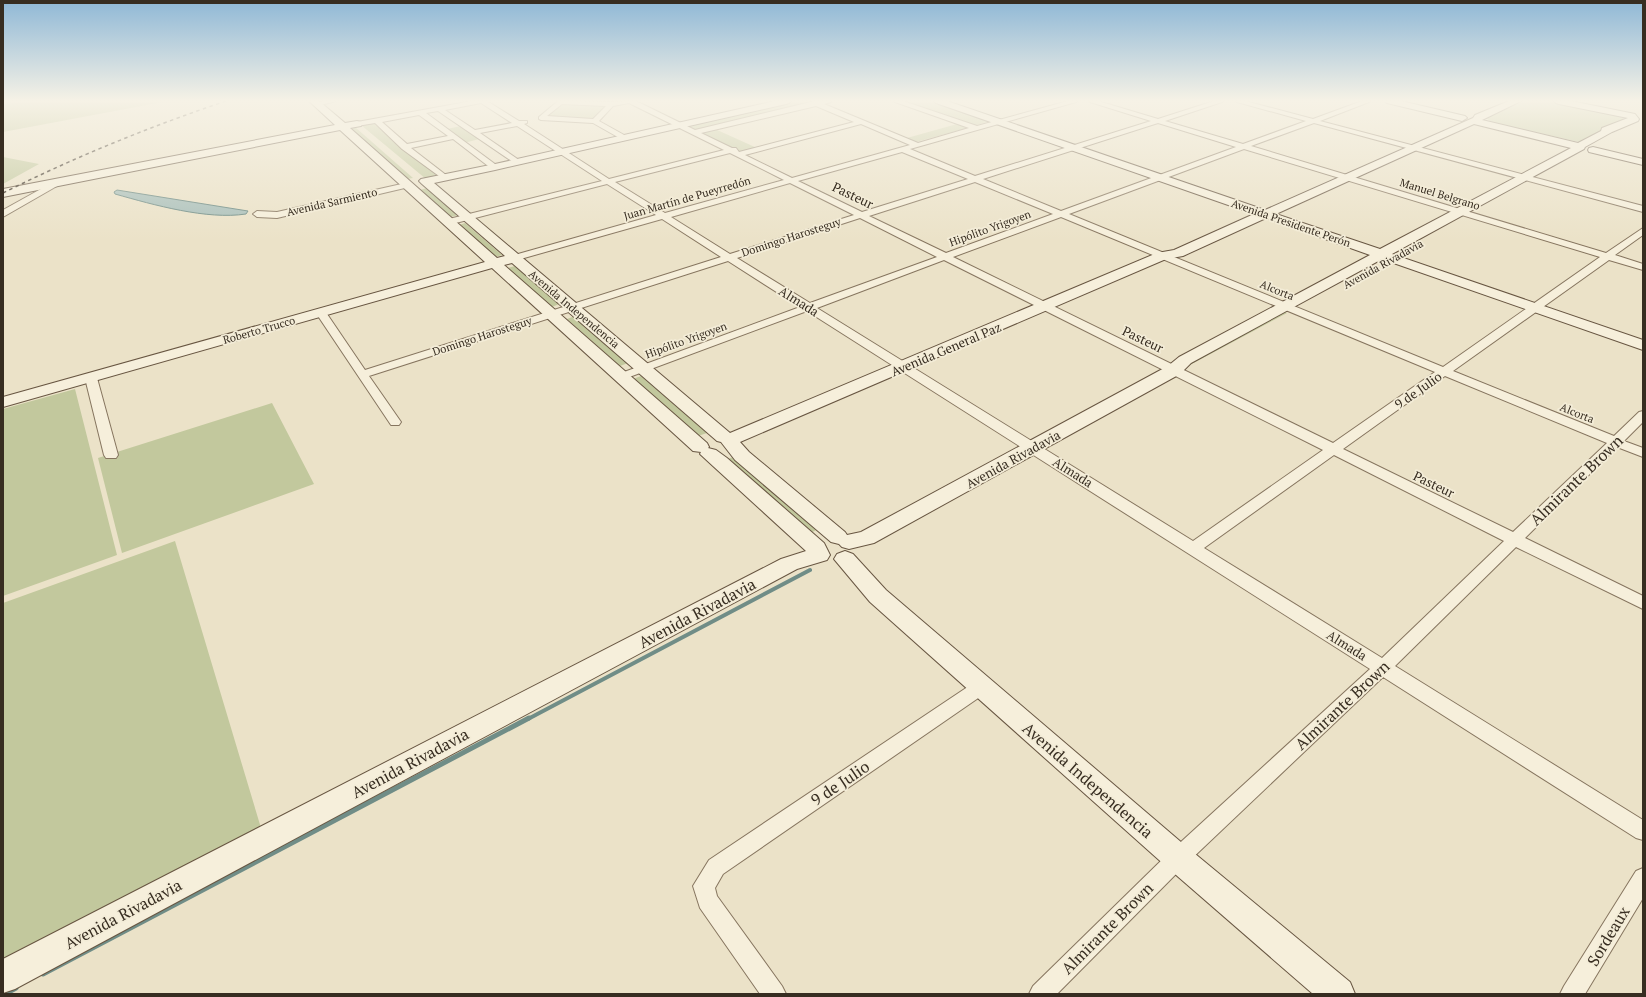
<svg xmlns="http://www.w3.org/2000/svg" width="1646" height="997" viewBox="0 0 1646 997" font-family="'PT Serif',serif">
<style>
.green{fill:#c2c89d}
.water{fill:#a9bfba;stroke:#708d87}
.lines{fill:none;stroke-linecap:round;stroke-linejoin:round}
.stream-far1{stroke:#708d87;stroke-width:4}
.stream{stroke:#708d87;stroke-width:5}
.street-casing{stroke:#86755f;stroke-width:2}
.secondary-casing{stroke:#685642;stroke-width:2}
.street{fill:#f6efdb;fill-rule:evenodd}
.secondary{fill:#f6efdb;fill-rule:evenodd}
.rail{stroke:#372d21;stroke-width:1.5;stroke-dasharray:3.5 3.5;stroke-linecap:butt}
.labels{text-anchor:middle;dominant-baseline:central;stroke-width:3.5;stroke-linejoin:round;paint-order:stroke}
.far-street-label{font-size:11px;fill:#372d21;stroke:#f3ecd7}
.street-label{font-size:13px;fill:#372d21;stroke:#f3ecd7}
.near-street-label{font-size:16px;fill:#372d21;stroke:#f3ecd7}
</style>
<rect width="100%" height="100%" fill="#ebe2c8"/>
<!-- green -->
<path class="green" d="M44,101H168L3,132V104Z
M793,101H803L811,104L697,131L687,125Z
M902,101H930L990,121L973,126Z
M1525,101H1549L1616,115L1623,118V120L1583,141L1579,142L1491,122L1486,118Z
M563,103L607,105L594,119L591,120L545,117Z
M373,123L436,175L426,179L361,125Z
M957,124L967,128L916,142L907,138Z
M461,126L479,139L464,143L447,129Z
M355,127L413,178L407,179L349,128Z
M715,129L757,148L740,152L700,133Z
M3,157L39,164L3,184Z
M427,188L458,215L451,217L420,190Z
M465,223L502,255L495,257L459,225Z
M515,266L559,304L552,307L508,268Z
M1285,312L1287,313L1190,365L1187,364Z
M575,316L628,363L620,366L567,319Z
M641,376L707,433L698,436L633,379Z
M75,389L117,555L3,596V409Z
M272,403L314,484L122,553L98,458Z
M735,456L818,529L809,534L726,460Z
M175,541L261,828L3,962V603Z"/>
<!-- water -->
<path class="water" d="M117,190L248,211L246,214C207,220 154,205 115,194L114,192Z"/>
<g class="lines">
<!-- stream-far1 -->
<path class="stream-far1" d="M528,719L810,570"/>
<!-- stream -->
<path class="stream" d="M43,974L529,718
M5,994L16,988"/>
<!-- street casing -->
<g class="street-casing">
<path id="street" d="M324,101H336L317,106L314,104Z
M472,101H487L519,121H527V123L524,124L609,179L724,150L629,103L613,106L599,121L626,136L627,138L623,140L593,123L541,120L539,119V117L558,101L611,102L636,101L695,130L815,101H832L831,102L824,104L918,143L969,128L895,102L894,101H903L977,126L1068,101H1077L1076,102L910,149L975,176L1151,121L1090,102L1089,101H1098L1158,119L1214,101H1223L1222,102L1165,121L1243,144L1306,121L1237,102L1236,101H1245L1313,119L1362,101H1370L1369,102L1320,121L1643,206V212L1314,123L1251,146L1606,253L1643,228V235L1615,255L1643,264V270L1609,260L1453,371L1614,436L1639,412L1643,411V422L1624,441L1643,448V457L1617,447L1525,538L1643,596V609L1516,547L1395,666L1643,820V840L1636,838L1383,677L1185,865L1057,994H1029L1033,986L1171,851L1370,669L807,311L624,379H616L614,377L616,375L800,307L728,261L369,376L401,422L399,425H391L316,313L317,311H325L365,370L721,257L662,219L517,260H511L509,258L511,256L656,215L607,184L448,225L445,224L444,222L445,220L602,181L517,126L480,133L519,160V164H516L438,111L426,113L499,167L495,169H492L453,139L411,148L446,175L447,177L443,179L402,149L375,123L357,126L353,124L357,122ZM481,103L512,123L475,130L445,110ZM562,104L606,106L593,119L547,116ZM816,106L854,122L739,152L736,148H732L701,133ZM419,115L448,136L407,144L382,122ZM1158,123L1236,147L1061,211L983,179ZM861,124L910,145L792,178L745,155ZM1244,149L1600,257L1443,367L1069,214ZM902,152L968,179L862,212L798,181ZM730,153L784,180L665,213L615,182ZM975,182L1053,214L946,253L869,216ZM790,183L854,215L730,254L671,217ZM1061,217L1435,372L1333,443L953,257ZM860,218L937,257L810,303L737,258ZM944,260L1323,450L1193,541L817,308ZM1445,376L1607,443L1513,532L1343,449ZM1334,455L1504,541L1382,658L1204,548Z
M57,180H63L64,182L3,217V210Z
M406,183L410,185L409,187L277,218L257,217L253,214L257,211L277,212Z
M91,374L95,376L97,378L118,455L116,458H106L104,455L85,378L87,376Z
M981,680L987,682L990,687L987,692L723,874L715,888L717,896L782,986L786,994H760L700,908L693,886L709,860L975,682Z
M1643,868V898L1585,994H1560L1564,986L1636,871Z"/>
</g>
<!-- secondary casing -->
<g class="secondary-casing">
<path id="secondary" d="M309,101H319L345,123L357,121L361,122L362,124L361,126L350,128L497,258L505,256L422,184L419,181L421,179L495,164L775,101H791L789,103L786,104L495,170L434,183L730,433L1157,253L1174,250L1254,214L936,103L934,101H947L1265,210L1473,118L1475,115L1509,101H1521L1482,120L1578,143L1601,131L1602,128L1628,118L1559,104L1556,103L1554,101H1571L1635,114L1639,119L1638,121L1612,132L1585,147L1584,149L1392,254L1643,340V350L1382,259L1191,363L1180,374L874,543L849,549L842,547L839,544L831,542L735,460L721,442L717,441L512,263L504,265L707,443L709,447L708,448L716,450L727,458L824,543L830,555L827,560L797,569L15,989L3,993V959L781,559L806,551L713,466L700,454L701,452L693,451L492,268L3,407V397L485,262L340,130L3,197V189L335,125ZM1474,124L1571,148L1380,249L1276,214ZM1266,218L1370,255L1179,357L1168,366L861,532L847,535L845,532L749,452L740,442L1166,259L1183,256Z
M1385,101H1401L1465,116L1467,118L1462,121L1387,103Z
M1593,147L1643,159V165L1589,152L1588,150L1589,148Z
M845,551L853,554L886,590L1188,848L1350,982L1355,994H1313L1168,868L870,602L834,559L837,554Z"/>
</g>
<!-- street -->
<use href="#street" class="street"/>
<!-- secondary -->
<use href="#secondary" class="secondary"/>
<!-- rail -->
<path class="rail" d="M3,193C75,157 149,127 226,101"/>
</g>
<!-- sky -->
<linearGradient id="sky" x2="0" y2="1"><stop stop-color="#8fb8d6"/><stop offset="0.42" stop-color="#f6f2e6"/><stop offset="1" stop-color="#f6f2e6" stop-opacity="0"/></linearGradient>
<rect width="1646" height="240" fill="url(#sky)"/>
<g class="labels">
<!-- far-street labels -->
<g class="far-street-label">
<text transform="translate(1440 194) rotate(17)">Manuel Belgrano</text>
<text transform="translate(687 198) rotate(-16)">Juan Martín de Pueyrredón</text>
<text transform="translate(332 202) rotate(-13)">Avenida Sarmiento</text>
<text transform="translate(1291 223) rotate(19)">Avenida Presidente Perón</text>
<text transform="translate(990 228) rotate(-20)">Hipólito Yrigoyen</text>
<text transform="translate(791 237) rotate(-18)">Domingo Harosteguy</text>
<text transform="translate(1383 264) rotate(-29)">Avenida Rivadavia</text>
<text transform="translate(1277 290) rotate(22)">Alcorta</text>
<text transform="translate(574 309) rotate(40)">Avenida Independencia</text>
<text transform="translate(259 330) rotate(-16)">Roberto Trucco</text>
<text transform="translate(482 336) rotate(-18)">Domingo Harosteguy</text>
<text transform="translate(686 340) rotate(-20)">Hipólito Yrigoyen</text>
<text transform="translate(1577 413) rotate(22)">Alcorta</text>
</g>
<!-- street labels -->
<g class="street-label">
<text transform="translate(853 195) rotate(26)">Pasteur</text>
<text transform="translate(799 301) rotate(32)">Almada</text>
<text transform="translate(1143 339) rotate(26)">Pasteur</text>
<text transform="translate(946 349) rotate(-23)">Avenida General Paz</text>
<text transform="translate(1418 390) rotate(-35)">9 de Julio</text>
<text transform="translate(1013 459) rotate(-29)">Avenida Rivadavia</text>
<text transform="translate(1073 472) rotate(32)">Almada</text>
<text transform="translate(1434 484) rotate(26)">Pasteur</text>
<text transform="translate(1347 645) rotate(32)">Almada</text>
</g>
<!-- near-street labels -->
<g class="near-street-label">
<text transform="translate(1576 480) rotate(-44)">Almirante Brown</text>
<text transform="translate(697 613) rotate(-28)">Avenida Rivadavia</text>
<text transform="translate(1342 705) rotate(-43)">Almirante Brown</text>
<text transform="translate(410 763) rotate(-28)">Avenida Rivadavia</text>
<text transform="translate(1088 780) rotate(41)">Avenida Independencia</text>
<text transform="translate(840 783) rotate(-34)">9 de Julio</text>
<text transform="translate(123 914) rotate(-28)">Avenida Rivadavia</text>
<text transform="translate(1107 928) rotate(-45)">Almirante Brown</text>
<text transform="translate(1608 936) rotate(-59)">Sordeaux</text>
</g>
</g>
<!-- border -->
<rect width="1646" height="997" fill="none" stroke="#372d21" stroke-width="8"/>
</svg>
